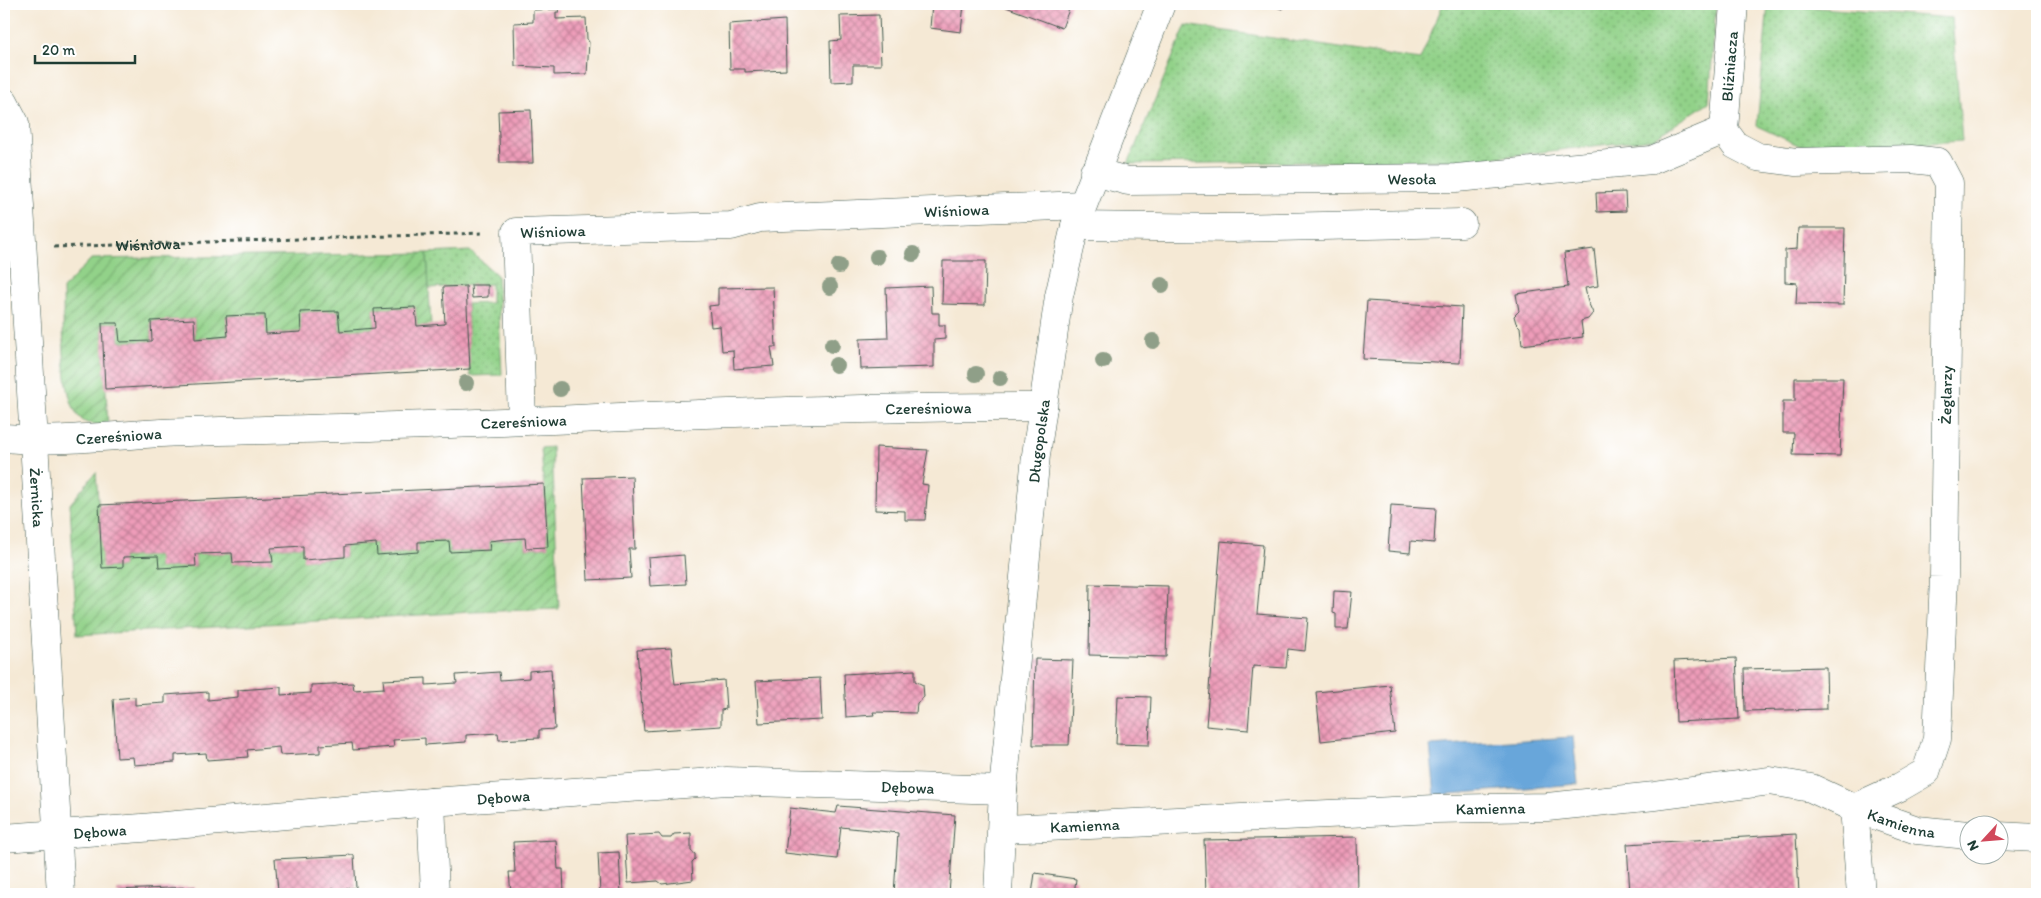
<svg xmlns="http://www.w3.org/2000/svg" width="2041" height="898" viewBox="0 0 2041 898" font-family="Itim,sans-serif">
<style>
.grass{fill:url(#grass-dots);stroke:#58885e}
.garden{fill:url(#garden-furrows);stroke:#58885e}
.water{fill:#67a6da;stroke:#437287}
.building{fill:url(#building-cross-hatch)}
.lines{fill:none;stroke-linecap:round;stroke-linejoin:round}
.minor-casing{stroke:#3f574c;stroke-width:29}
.path{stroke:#3f574c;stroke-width:3;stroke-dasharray:4 4;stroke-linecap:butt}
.minor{stroke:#fff;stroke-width:28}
.tree{fill:#8f9f88}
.labels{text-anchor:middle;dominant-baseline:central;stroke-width:4.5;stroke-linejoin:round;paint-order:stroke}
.street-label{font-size:16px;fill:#1f3d34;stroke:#fff}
</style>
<defs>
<pattern id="grass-dots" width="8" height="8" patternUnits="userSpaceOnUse" patternTransform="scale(1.25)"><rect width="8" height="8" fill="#92d289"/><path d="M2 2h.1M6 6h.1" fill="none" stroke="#77ac71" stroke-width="1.8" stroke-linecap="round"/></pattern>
<pattern id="garden-furrows" width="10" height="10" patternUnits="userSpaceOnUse" patternTransform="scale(1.25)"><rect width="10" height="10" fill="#92d289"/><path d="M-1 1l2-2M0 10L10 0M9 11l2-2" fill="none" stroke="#77ac71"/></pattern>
<pattern id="building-cross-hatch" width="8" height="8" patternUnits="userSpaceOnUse" patternTransform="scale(1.25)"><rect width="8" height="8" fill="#ee9cb9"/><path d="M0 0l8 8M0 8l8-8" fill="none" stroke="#c08097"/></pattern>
</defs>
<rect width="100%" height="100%" fill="#fff"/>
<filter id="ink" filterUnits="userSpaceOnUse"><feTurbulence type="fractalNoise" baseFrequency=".02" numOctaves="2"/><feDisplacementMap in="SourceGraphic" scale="10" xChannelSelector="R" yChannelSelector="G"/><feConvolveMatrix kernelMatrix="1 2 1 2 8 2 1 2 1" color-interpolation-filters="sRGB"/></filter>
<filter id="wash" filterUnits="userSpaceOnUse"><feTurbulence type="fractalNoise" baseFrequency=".0096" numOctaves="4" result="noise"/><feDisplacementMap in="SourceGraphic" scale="20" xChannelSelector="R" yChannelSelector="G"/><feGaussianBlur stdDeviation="1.12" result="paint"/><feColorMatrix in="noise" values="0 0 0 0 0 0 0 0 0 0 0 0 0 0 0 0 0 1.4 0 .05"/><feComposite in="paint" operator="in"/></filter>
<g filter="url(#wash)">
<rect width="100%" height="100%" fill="#f5e9d5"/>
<!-- grass -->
<path class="grass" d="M1443,4H1716L1709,102L1653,139L1473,160L1128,164L1186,25L1420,60Z
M1768,4L1952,18L1962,141L1809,150L1757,126Z
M470,251L497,275L502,375L470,376L467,304L491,303V284L429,288L427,253Z"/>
<!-- garden -->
<path class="garden" d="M427,253L431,326H417L415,307L374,309L375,328L340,331L338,311L301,312V332L266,334L265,315L226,316L228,336L195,339L194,319L151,321L152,341L120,342L118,323H102L108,425C100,424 87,425 82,420C59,401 64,319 63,289L91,259Z
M552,447L559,609L472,612L77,635L70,504L96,472L103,568L123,567V557L158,556L159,568L196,566L195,554L232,553L233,563L272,561L271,548L303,546L304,560L345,557V546L376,543L377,555L418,552V542L449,541L450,552L490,550L489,541L525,538L526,548L548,547L541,448Z"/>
<!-- water -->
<path class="water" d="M1573,737L1578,784L1435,795L1430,746Z"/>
<g id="blocks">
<!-- building -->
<path class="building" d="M932,4H964L961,32L930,28Z
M998,4H1071L1062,28Z
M1268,4H1284L1282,9Z
M558,9L559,12H556V19L586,18L587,39L589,42L587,74L554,75V68L515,66L514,23L533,22V10Z
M879,15L881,65H853V81L831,82L830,41L841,40L840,16Z
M785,20L786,70L745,72V69H730L729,24Z
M531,110L533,163H500L498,111Z
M1625,192L1626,211L1597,212L1596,193Z
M1798,228H1845L1843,305L1796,304L1797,283L1785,282V250L1797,249Z
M1594,249L1598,286L1585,288L1588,302L1593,313L1588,319L1581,321L1583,337L1522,345L1520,327L1516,323L1514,316L1519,311L1516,294L1568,287L1564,253Z
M943,261H986L985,305L942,304Z
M471,285H488V297L472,298Z
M466,286L470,369L105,389L102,323H118L120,342L152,341L151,321L173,320L194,319L195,339L228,336L226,316L246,315H265L266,334L301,332L300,312L338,311L340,331L375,328L374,309L415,307L417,326L445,324L443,287Z
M931,286L932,313H939V325H945V339L934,340V367L861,369L860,339L888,338L886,288Z
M773,287L776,347H771L774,366L734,369L733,350L722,351L720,326L711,327L709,306L718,305V288Z
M1367,301L1462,307L1460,363L1363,359Z
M1795,378H1843L1840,456L1793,455L1794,433H1783V401H1795Z
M876,447L928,450L922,484L928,485L925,520H905V511L875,510Z
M632,476L635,549H629L631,578L588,580L583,478Z
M544,484L548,547L526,548L525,538L507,539L489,541L490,550L450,552L449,541L418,542V552L377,555L376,543L345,546V557L303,560V546L271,548L273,562L233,563L232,553L195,554L196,566L159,568L158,556L123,557V567L102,568L99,505Z
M1391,505L1436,508L1434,543L1411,541L1410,553L1388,551Z
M1221,541L1263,545L1257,614L1308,618L1305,651L1288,649L1286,668L1253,666L1248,730L1206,726Z
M684,555L686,584L650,586L648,558Z
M1090,584L1168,586L1166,657L1089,655Z
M1334,591L1352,592L1348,629H1336V614L1333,613Z
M671,648L675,684L724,680L726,709L721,710V726L644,731L637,650Z
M1736,658L1739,719L1676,722L1674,661Z
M1035,659L1073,660L1069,745H1033Z
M1826,667L1827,709L1745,711L1744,669Z
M551,669L555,729L539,730V738L499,740L498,733L466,735V742L425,745V738L393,740L394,747L353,750L352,743L320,745V753L280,755L279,747L247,750L248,757L207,760L206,753L191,754L175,755V762L134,765L133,757L117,758L113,699L135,697V705L165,703V695L208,692V700L238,697V690L281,687V695L311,693V685L353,683L354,690L384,688L383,680L426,678V685L457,683L456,675L499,672L500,680L529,678V671Z
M915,670V681L923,685L924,697L917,703L916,713L873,712L874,715L846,717L844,674Z
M820,678L822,720L759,723L756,681Z
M1390,685L1395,733L1321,741L1316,692Z
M1118,696L1151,697L1149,745L1116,744Z
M838,806L955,815L949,894H894L898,833L841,827L837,859L785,853L790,808L836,813Z
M691,833V851L695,854V859L692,862L693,880L662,884L658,881L628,883L625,836L659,834L662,838H671L674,834Z
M1796,834L1799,894H1630L1627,844Z
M1357,837L1358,894H1206L1204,840Z
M556,840L558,869H563L564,894H511L509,872H515L513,842Z
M619,852L621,894H600L598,853Z
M354,855L356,888L332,889L333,894H285V891H278L275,859Z
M1035,873L1076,879L1074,894H1032Z
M195,887V894H117V890Z"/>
</g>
</g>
<g filter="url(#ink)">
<use href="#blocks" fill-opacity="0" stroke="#3f574c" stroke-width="1"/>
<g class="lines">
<!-- minor casing -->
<g class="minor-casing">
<g id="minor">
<path id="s2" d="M4,102L15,123L61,894"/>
<path d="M1724,130L1735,145L1758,157L1796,162L1911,159L1938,162L1949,183L1944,577L1937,739L1926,772L1900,787L1854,808"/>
<path id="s3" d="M1724,130L1734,4"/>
<path id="s4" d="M1094,172L1128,181L1456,178L1652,160L1724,130"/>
<path d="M1075,226L1233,228L1462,223"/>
<path id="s5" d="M522,420L516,232L731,226L760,218L1082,205"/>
<path id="s6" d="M4,438C51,442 98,437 145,434C184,431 225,431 265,430C524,424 783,406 1043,407"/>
<path d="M431,802L435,894"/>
<path d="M1854,808L1861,894"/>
<path id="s7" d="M1003,829L1435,809L1547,807L1655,796L1770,781L1811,788L1854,808L1917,830L1968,835"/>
<path d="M1998,836L2037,838"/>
<path id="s8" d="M4,838L142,828L431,802L727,781L1003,790"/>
<path id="s9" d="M998,894L1003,790L1036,455L1059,296L1075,226L1161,4"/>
</g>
</g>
<!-- path -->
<path class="path" id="s1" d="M54,247L485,233"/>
<!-- minor -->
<use href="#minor" class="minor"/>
</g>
<!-- trees -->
<g class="tree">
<circle cx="913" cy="254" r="8"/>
<circle cx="877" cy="257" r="8"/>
<circle cx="839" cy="266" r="8"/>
<circle cx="1162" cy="285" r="8"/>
<circle cx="830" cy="287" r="8"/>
<circle cx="1153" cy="341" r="8"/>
<circle cx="832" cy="345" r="8"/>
<circle cx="1103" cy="361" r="8"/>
<circle cx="836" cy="365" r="8"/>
<circle cx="976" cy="374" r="8"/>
<circle cx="1000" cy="378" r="8"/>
<circle cx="466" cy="383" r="8"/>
<circle cx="560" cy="389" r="8"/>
</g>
</g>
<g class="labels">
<!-- street labels -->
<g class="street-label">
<text stroke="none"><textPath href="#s3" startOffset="64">Bliźniacza</textPath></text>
<text stroke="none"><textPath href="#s4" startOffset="319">Wesoła</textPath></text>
<text stroke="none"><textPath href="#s5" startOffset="630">Wiśniowa</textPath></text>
<text stroke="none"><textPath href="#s5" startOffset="225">Wiśniowa</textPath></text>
<text stroke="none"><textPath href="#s1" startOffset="94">Wiśniowa</textPath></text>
<text transform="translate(1946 395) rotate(-89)">Żeglarzy</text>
<text stroke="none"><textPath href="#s6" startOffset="925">Czereśniowa</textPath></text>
<text stroke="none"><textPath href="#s6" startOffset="520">Czereśniowa</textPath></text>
<text stroke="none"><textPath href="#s6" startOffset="115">Czereśniowa</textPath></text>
<text stroke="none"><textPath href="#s9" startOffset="455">Długopolska</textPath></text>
<text stroke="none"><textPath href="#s2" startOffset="399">Żernicka</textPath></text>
<text stroke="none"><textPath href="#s8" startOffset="906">Dębowa</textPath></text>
<text stroke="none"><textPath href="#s8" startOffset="501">Dębowa</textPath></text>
<text stroke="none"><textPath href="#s7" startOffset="488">Kamienna</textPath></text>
<text stroke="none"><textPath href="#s7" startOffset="908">Kamienna</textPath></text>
<text stroke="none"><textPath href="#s7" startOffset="82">Kamienna</textPath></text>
<text stroke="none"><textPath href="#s8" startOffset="96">Dębowa</textPath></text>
</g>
</g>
<!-- margin -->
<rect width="2041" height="898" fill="none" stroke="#fff" stroke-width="20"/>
<!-- north arrow -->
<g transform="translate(1984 840) rotate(244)"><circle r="24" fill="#ffffff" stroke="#a5b1ae"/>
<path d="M0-4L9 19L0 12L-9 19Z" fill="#d1495b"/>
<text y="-8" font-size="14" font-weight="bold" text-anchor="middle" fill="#1f3d34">N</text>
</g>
<!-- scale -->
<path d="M35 55v8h100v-8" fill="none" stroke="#1f3d34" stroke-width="2.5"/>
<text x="42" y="55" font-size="15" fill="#1f3d34" stroke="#ffffff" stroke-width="4" paint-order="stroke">20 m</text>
</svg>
